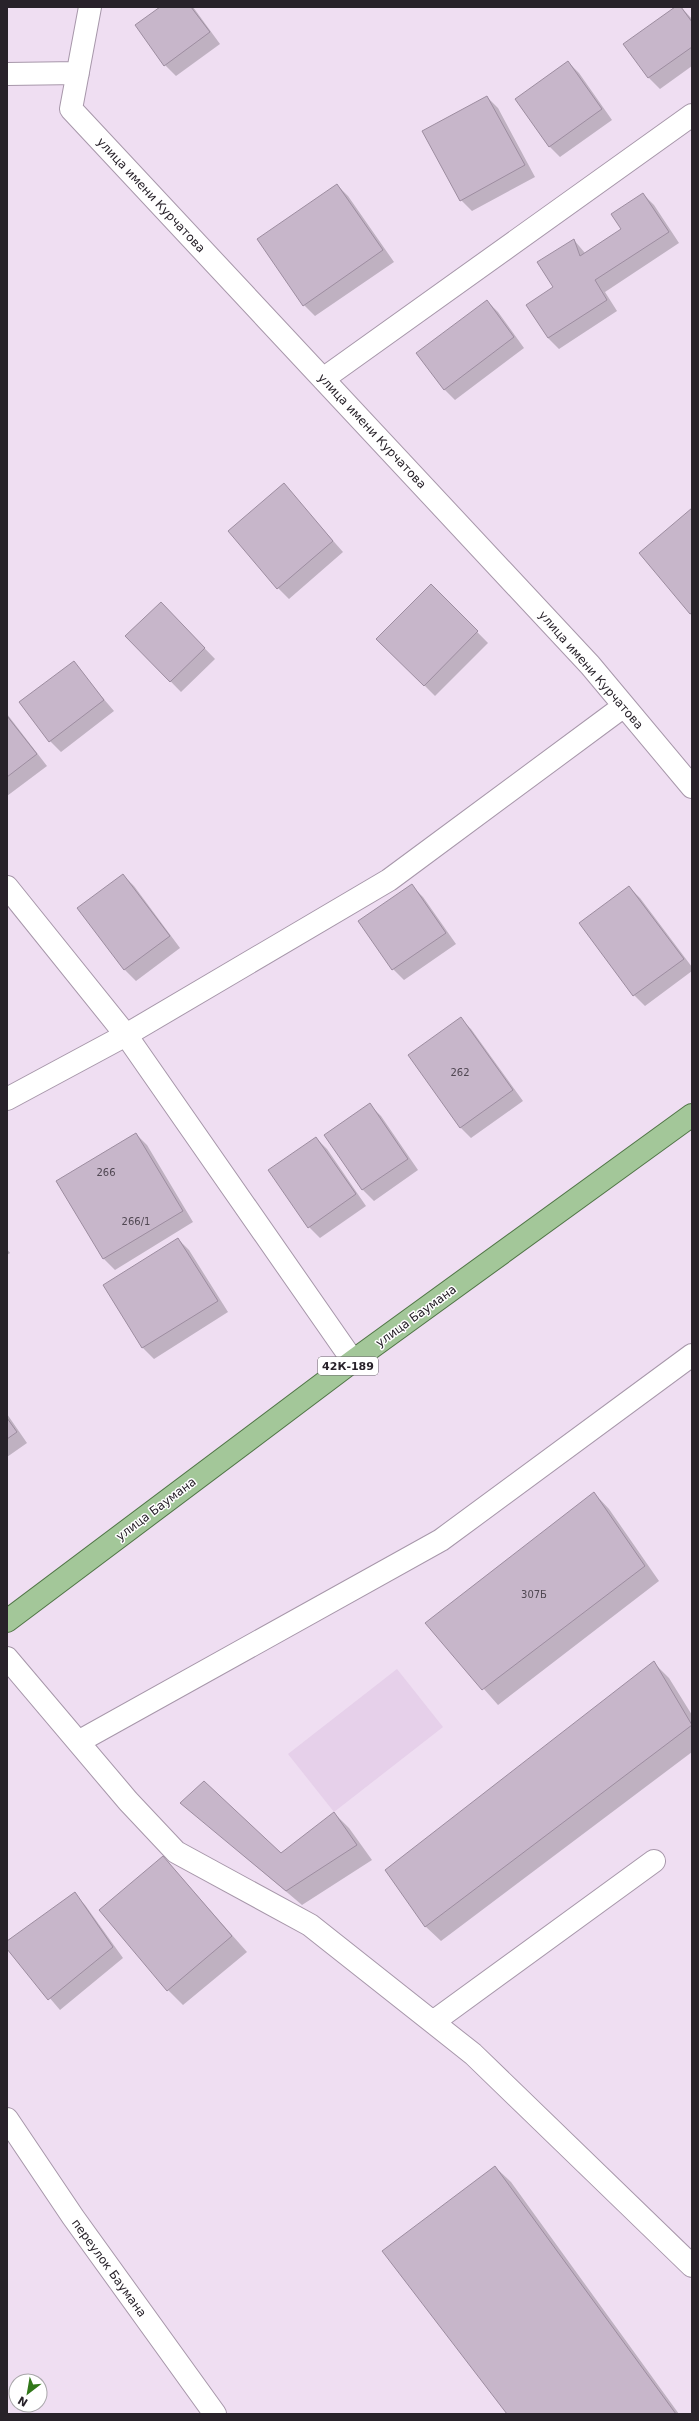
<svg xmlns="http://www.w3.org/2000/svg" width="699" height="2421" viewBox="0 0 699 2421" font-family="'DejaVu Sans',sans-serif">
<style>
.built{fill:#e6d0ea}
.shadow{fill:#0003}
.building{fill:#c7b6ca;stroke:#9d8da0}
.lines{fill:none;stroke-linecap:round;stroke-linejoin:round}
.minor-casing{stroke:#a797aa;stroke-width:24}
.major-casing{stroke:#507546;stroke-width:24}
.minor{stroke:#fff;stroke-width:22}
.major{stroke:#a3c799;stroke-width:22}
.labels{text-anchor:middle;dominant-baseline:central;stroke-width:3;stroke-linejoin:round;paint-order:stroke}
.number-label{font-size:10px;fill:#504752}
.shield{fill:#fff;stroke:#68646a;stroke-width:1}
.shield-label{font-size:11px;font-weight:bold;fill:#28222a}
.street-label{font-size:12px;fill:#28222a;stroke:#fff}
</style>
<rect width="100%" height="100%" fill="#efdef2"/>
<!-- built -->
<path class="built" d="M397,1669L443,1727L334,1812L288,1754Z"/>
<!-- shadow -->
<path class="shadow" d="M162,7H193L220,44L176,76L165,65Z
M676,7H681L692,19V66L660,89L649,78L625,45Z
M568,62L579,73L612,120L560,157L549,146Z
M487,97L498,108L535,177L472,211L461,200Z
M337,185L348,196L394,262L315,316L304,305L258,240Z
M643,194L654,205L679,243L605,292L617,311L559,349L548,338L554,288L574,240L585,253L622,229Z
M487,301L498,312L524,348L455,400L444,389Z
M284,485L343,552L289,599L278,588Z
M431,585L488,643L435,696L378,639Z
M161,603L215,659L181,692L126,636Z
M73,663L114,711L61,752L50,741Z
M7,714L47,766L7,796Z
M123,875L134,886L180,948L136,981L125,970L79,908Z
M412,886L423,897L456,944L404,980L393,969Z
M629,887L640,898L692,967V971L645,1006L634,995L580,923Z
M461,1019L471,1029L523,1101L471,1138L460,1127Z
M370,1105L381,1116L418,1170L374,1201L363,1190L326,1135Z
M136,1134L147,1145L193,1222L115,1270L104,1259L58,1181Z
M316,1138L327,1149L366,1206L320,1238L309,1227Z
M178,1239L189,1250L228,1312L154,1359L143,1348L104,1286Z
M7,1249L10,1253L7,1255Z
M7,1414L27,1443L7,1457Z
M594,1493L609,1509L659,1581L498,1705L426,1623Z
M654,1663L669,1678L692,1715V1752L441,1941L425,1926Z
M182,1803L281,1854L334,1813L349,1828L372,1860L302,1905Z
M163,1857L247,1952L183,2005L168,1990Z
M74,1894L85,1905L123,1958L60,2010L7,1948V1943Z
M495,2167L511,2182L679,2414H508Z"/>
<!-- building -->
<path class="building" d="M160,7H191L210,32L164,66L135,25Z
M675,7H681L692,22V47L648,78L623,44Z
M568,61L602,109L549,147L515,99Z
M487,96L525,165L460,201L422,131Z
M337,184L383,250L303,306L257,239Z
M643,193L669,232L595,280L607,300L548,338L526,305L553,287L537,262L574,239L580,256L621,229L611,214Z
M487,300L514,337L444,390L416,353Z
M284,483L333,541L277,589L228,531Z
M692,508V613L690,614L639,553Z
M431,584L478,631L424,686L376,639Z
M161,602L205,648L170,682L125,636Z
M74,661L104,700L49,742L19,702Z
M7,716L37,754L7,777Z
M123,874L170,936L124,970L77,908Z
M412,884L446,933L392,970L358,921Z
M629,886L684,959L633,996L579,923Z
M461,1017L513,1090L460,1128L408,1055Z
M370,1103L408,1159L362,1190L324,1135Z
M136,1133L183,1211L103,1259L56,1181Z
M316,1137L356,1194L308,1228L268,1170Z
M178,1238L218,1301L142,1348L103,1285Z
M7,1418L17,1432L7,1439Z
M594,1492L645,1566L482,1690L425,1623Z
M654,1661L692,1725L425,1927L385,1870Z
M204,1781L281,1853L334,1812L357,1845L286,1891L180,1803Z
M163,1856L232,1936L167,1991L99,1910Z
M75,1892L113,1947L48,2000L7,1949V1941Z
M495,2166L676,2414H507L382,2251Z"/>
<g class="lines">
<!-- minor casing -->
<g class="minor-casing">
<path id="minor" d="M90,7L71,109L590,665L692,787
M7,74L78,73
M323,379L692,115
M7,887L126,1035L353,1361
M7,1099L126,1035L389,880L624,706
M7,1658L128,1801L176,1852L310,1925L473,2054L692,2266
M78,1742L441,1540L692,1355
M433,2022L654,1861
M7,2119L73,2217L215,2414"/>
</g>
<!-- major casing -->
<g class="major-casing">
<path id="major" d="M7,1621L353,1361L692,1115"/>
</g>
<!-- minor -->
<use href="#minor" class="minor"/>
<!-- major -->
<use href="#major" class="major"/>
</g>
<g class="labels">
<!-- number labels -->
<g class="number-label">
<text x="460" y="1072">262</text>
<text x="106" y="1172">266</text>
<text x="136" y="1221">266/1</text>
<text x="534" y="1594">307Б</text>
</g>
<!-- shield labels -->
<rect class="shield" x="318" y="1357" width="60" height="18" rx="3"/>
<g class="shield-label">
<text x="348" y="1366">42К-189</text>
</g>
<!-- street labels -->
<g class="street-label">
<text transform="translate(151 195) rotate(47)">улица имени Курчатова</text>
<text transform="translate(372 431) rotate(47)">улица имени Курчатова</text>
<text transform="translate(591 670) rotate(49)">улица имени Курчатова</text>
<text transform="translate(416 1316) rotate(-36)">улица Баумана</text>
<text transform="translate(156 1509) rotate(-37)">улица Баумана</text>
<text transform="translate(109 2268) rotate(54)">переулок Баумана</text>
</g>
</g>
<!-- border -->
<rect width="699" height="2421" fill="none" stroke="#28222a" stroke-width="16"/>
<!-- north arrow -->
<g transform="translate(28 2393) rotate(211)"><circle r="19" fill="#ffffff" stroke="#a9a7aa"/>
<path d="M0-3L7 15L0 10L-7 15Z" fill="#317719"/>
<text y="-6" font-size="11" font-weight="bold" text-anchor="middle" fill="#28222a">N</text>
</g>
</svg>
